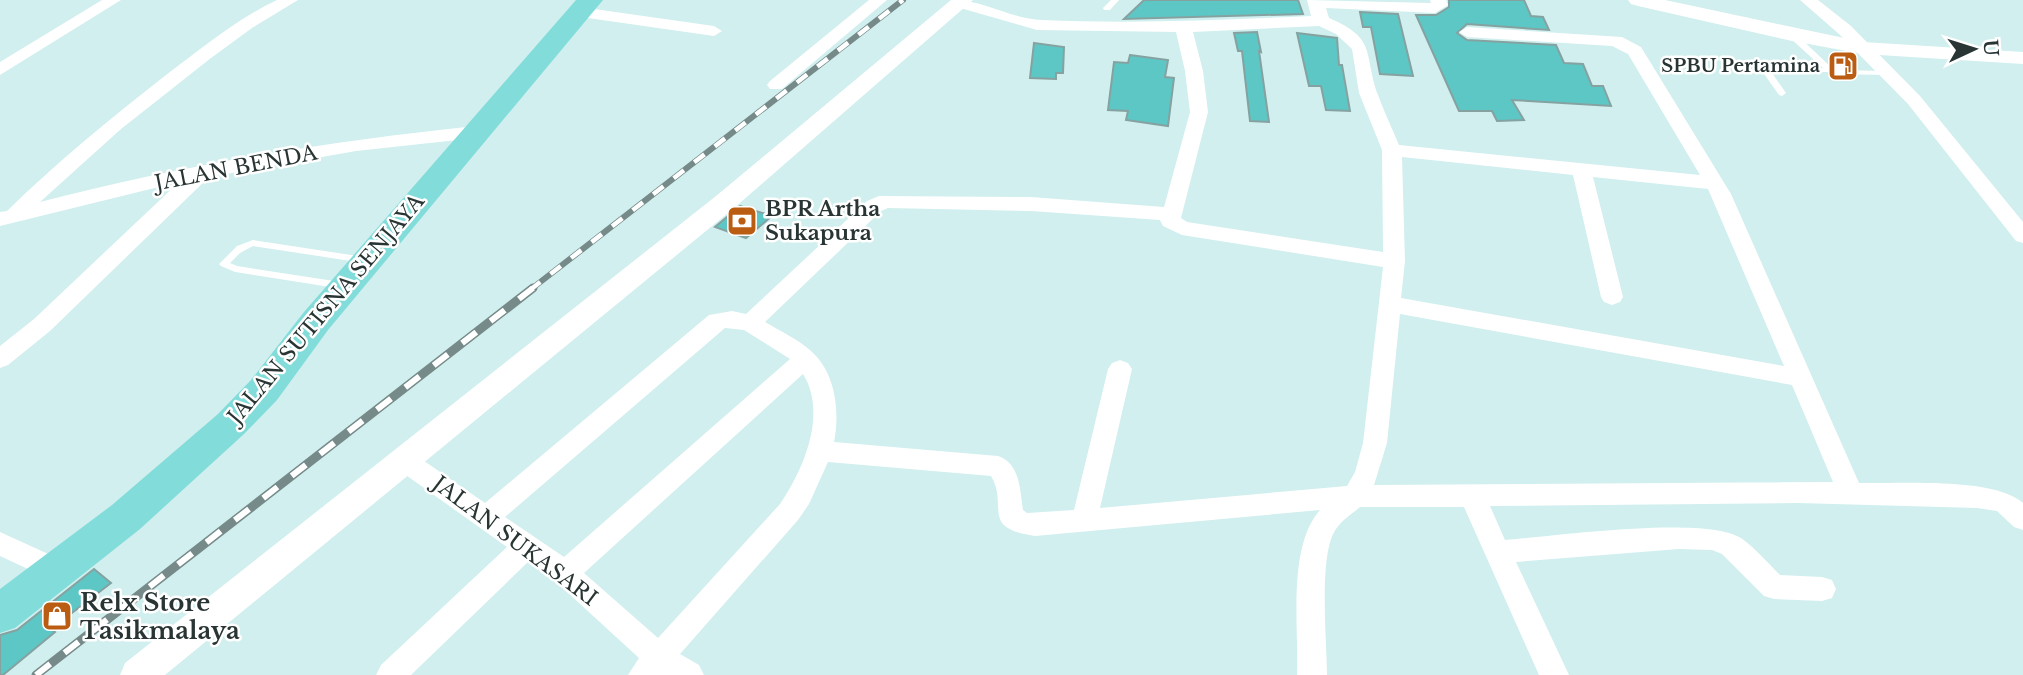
<svg xmlns="http://www.w3.org/2000/svg" width="2023" height="675" viewBox="0 0 2023 675" font-family="'Libre Baskerville',serif">
<style>
.building{fill:#5dc7c5;stroke:#85a2a1;stroke-width:2}
.lines{fill:none;stroke-linecap:round;stroke-linejoin:round}
.service{fill:#fff;fill-rule:evenodd}
.minor{fill:#fff;fill-rule:evenodd}
.tertiary{fill:#fff;fill-rule:evenodd}
.primary{fill:#82dcda;fill-rule:evenodd}
.rail-far1-casing{stroke:#768a89;stroke-width:6}
.rail-casing{stroke:#768a89;stroke-width:9}
.rail-far1{stroke:#fff;stroke-width:4.5;stroke-dasharray:13;stroke-linecap:butt}
.rail{stroke:#fff;stroke-width:6;stroke-dasharray:18;stroke-linecap:butt}
.labels{text-anchor:middle;dominant-baseline:central;stroke-width:5;stroke-linejoin:round;paint-order:stroke}
.far-poi-label{font-size:18px;font-weight:bold;fill:#293534;stroke:#fff;text-anchor:end}
.street-label{font-size:21px;fill:#293534;stroke:#fff}
.poi-label{font-size:21px;font-weight:bold;fill:#293534;stroke:#fff;text-anchor:start}
.near-poi-label{font-size:24px;font-weight:bold;fill:#293534;stroke:#fff;text-anchor:start}
</style>
<rect width="100%" height="100%" fill="#d0efee"/>
<!-- building -->
<path class="building" d="M1144,0H1298L1303,14L1124,19Z
M1449,0H1524L1531,16L1543,17L1549,30L1467,24L1457,33L1467,40L1556,45L1564,63L1583,64L1592,86H1603L1611,106L1512,100L1524,120L1497,121L1492,111H1459L1416,15H1436L1449,7Z
M1360,12L1398,14L1413,76L1380,74L1371,27H1363Z
M1257,32L1261,52L1259,51L1269,122L1250,121L1242,51H1238L1234,33Z
M1297,33L1337,38L1339,65H1342L1350,111L1326,110L1321,86H1309Z
M1034,43L1064,47L1063,73H1056V79L1030,78Z
M1130,55L1168,60L1165,77L1174,78L1168,126L1126,120L1128,111L1108,110L1114,62L1128,63Z
M740,206L772,216L746,238L715,227Z
M94,569L111,583L51,629L55,632L3,675H0V635L17,630Z"/>
<g class="lines">
<!-- service -->
<path class="service" d="M1111,0H1119L1110,10H1104L1103,8Z
M1789,33H1795L1834,70L1887,71L1891,73L1887,75L1832,74L1828,72L1772,73L1786,93L1782,96L1779,95L1762,71L1763,69L1823,68L1789,37Z
M253,240L364,257L369,260L364,263L253,246L240,253L230,263L237,266L347,283L348,285L347,287L343,289L235,272L221,266L219,264L237,246Z"/>
<!-- minor -->
<path class="minor" d="M102,0H121L0,75V62Z
M277,0H298L252,28L211,58L121,129L40,202C183,165 329,141 476,126L485,132L476,138L356,151L209,177L50,331L8,365L0,368V346L34,319L179,182L0,226V212L7,211C57,162 111,118 166,75C202,48 237,19 277,0Z
M869,0H887L782,89H770L767,85L770,81Z
M953,0C984,0 1011,19 1042,20C1132,24 1222,20 1311,16L1307,0L1431,3L1430,0H1446L1448,5L1435,13L1326,8L1329,18C1378,39 1363,53 1378,95C1384,112 1392,128 1399,145L1700,175L1628,54L1612,46L1467,37L1459,32L1467,27L1622,37L1641,47L1731,194L1859,483C1900,484 1994,477 2023,503V530L2014,527L1997,511L1977,508L1798,503L1490,506L1505,540C1554,536 1705,515 1741,538C1755,548 1768,563 1780,575L1822,577L1832,580L1836,589L1832,598L1822,601L1774,599L1764,596L1722,554L1712,550L1679,549L1516,562L1569,675H1539L1464,507H1360C1352,514 1342,520 1336,529C1318,554 1327,642 1327,675H1297C1299,628 1287,547 1320,510L1035,536C979,528 1009,506 991,476L828,462L809,504L798,520L680,654L699,665L704,675H628L639,658L555,581L528,562L411,675H376L381,665L507,547L396,468L392,461L396,454L405,451L414,454L485,503L709,315L732,311L746,314L867,201L879,196L1031,197L1164,207L1190,112L1185,71L1176,32L1037,30L953,6L951,3ZM1319,26L1336,34L1352,49L1359,93L1382,150L1383,252L1187,222L1181,218L1208,112L1203,71L1193,32ZM1402,157L1573,175L1601,297L1604,302L1612,305L1620,302L1623,297L1593,177L1708,189L1784,366L1401,298L1405,261ZM888,208L1031,211L1160,220L1163,226L1182,235L1383,267L1363,443L1355,472L1347,486L1100,508L1132,369L1128,363L1120,360L1112,363L1108,369L1074,510L1027,513L1023,510C1020,490 1020,463 998,456L834,442C840,412 836,373 811,351C798,339 780,331 765,322L881,211ZM1400,314L1792,385L1833,482L1374,485L1387,443ZM725,328L744,330L790,359L564,557L505,517ZM803,374C828,414 803,470 780,504L658,638L584,573Z
M1800,0H1818L1851,26L1920,96L2023,222V243L2016,241L1908,104L1839,34Z
M580,7L714,26L722,31L714,36L574,16L572,12Z
M0,532L68,563L72,571L68,579L58,583L0,556Z"/>
<!-- tertiary -->
<path class="tertiary" d="M951,0H973L734,208L165,675H120L125,663L716,196Z
M1628,0H1665L1863,42L2023,52V64L1863,54L1792,41L1638,6L1631,4Z"/>
<!-- primary -->
<path class="primary" d="M576,0H603L328,330L277,400L244,434L140,529L15,628L0,633V589L112,505L218,414L251,380L304,312Z"/>
<!-- rail-far1 casing -->
<g class="rail-far1-casing">
<path id="rail-far1" d="M530,290L903,0"/>
</g>
<!-- rail casing -->
<g class="rail-casing">
<path id="rail" d="M36,675L533,288"/>
</g>
<!-- rail-far1 -->
<use href="#rail-far1" class="rail-far1"/>
<!-- rail -->
<use href="#rail" class="rail"/>
</g>
<!-- icons -->
<defs>
<g id="fuel-square" transform="scale(1.575)"><rect x="-9" y="-9" width="18" height="18" rx="4" fill="#ba5c11" stroke="#fff"/><path d="M-5.5-6h7V0h2V4h1.3V-2.5L3-4.5l.8-.8L6-3V5H2.5V1h-1V6h-7ZM-4.2-4.7v3.2H.2V-4.7Z" fill="#fff"/></g>
<g id="bank-square" transform="scale(1.575)"><rect x="-9" y="-9" width="18" height="18" rx="4" fill="#ba5c11" stroke="#fff"/><path d="M-6-4H6V4H-6ZM0-2.3a2.3 2.3 0 1 0 0 4.6a2.3 2.3 0 1 0 0-4.6Z" fill="#fff"/></g>
<g id="shop-square" transform="scale(1.575)"><rect x="-9" y="-9" width="18" height="18" rx="4" fill="#ba5c11" stroke="#fff"/><path d="M-5-2.5h2.3a2.7 3.5 0 0 1 5.4 0H5L5.5 6h-11ZM-1.5-2.5h3a1.5 2.3 0 0 0-3 0Z" fill="#fff"/></g>
</defs>
<g fill-rule="evenodd">
<use href="#fuel-square" x="1843" y="66"/>
<use href="#bank-square" x="742" y="221"/>
<use href="#shop-square" x="57" y="616"/>
</g>
<g class="labels">
<!-- far-poi labels -->
<g class="far-poi-label">
<text x="1820" y="66">SPBU Pertamina</text>
</g>
<!-- street labels -->
<g class="street-label">
<text transform="translate(236 168) rotate(-11)">JALAN BENDA</text>
<text transform="translate(326 309) rotate(-50)">JALAN SUTISNA SENJAYA</text>
<text transform="translate(515 541) rotate(37)">JALAN SUKASARI</text>
</g>
<!-- poi labels -->
<g class="poi-label">
<text x="765" y="209">BPR Artha<tspan x="765" dy="24">Sukapura</tspan></text>
</g>
<!-- near-poi labels -->
<g class="near-poi-label">
<text x="80" y="602">Relx Store<tspan x="80" dy="28">Tasikmalaya</tspan></text>
</g>
</g>
<!-- north arrow -->
<g transform="translate(1974 49) rotate(86)" stroke="#ffffff" stroke-width="5" paint-order="stroke">
<path d="M0-5L12 26L0 18L-12 26Z" fill="#293534"/>
<text y="-10" font-size="19" font-weight="bold" text-anchor="middle" fill="#293534">U</text>
</g>
</svg>
